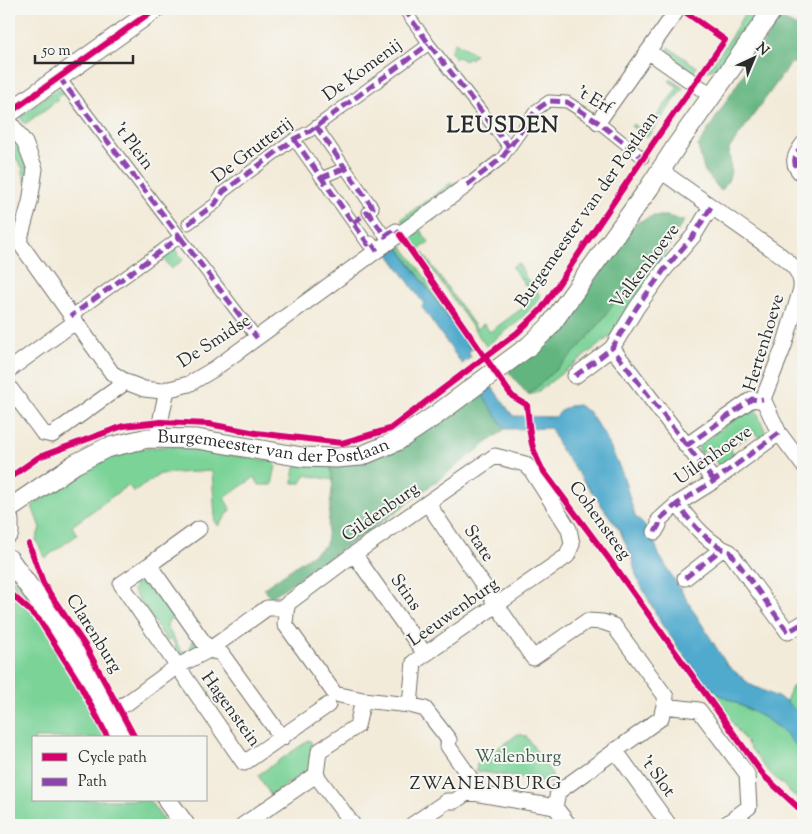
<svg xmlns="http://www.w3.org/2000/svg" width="812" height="834" viewBox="0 0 812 834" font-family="'Sorts Mill Goudy',serif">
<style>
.green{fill:#7bd398;stroke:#537f62}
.forest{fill:#64b580;stroke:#487056}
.water{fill:#4faacd;stroke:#3d6a7c}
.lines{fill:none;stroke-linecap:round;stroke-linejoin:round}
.pedestrian-casing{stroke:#716e68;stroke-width:13}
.minor-casing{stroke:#716e68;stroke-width:17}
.tertiary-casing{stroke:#716e68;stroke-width:21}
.pedestrian{stroke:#fff;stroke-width:11}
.minor{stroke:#fff;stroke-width:15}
.tertiary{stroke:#fff;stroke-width:19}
.quiet{stroke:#8e44ad;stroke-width:5;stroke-dasharray:10 5;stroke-linecap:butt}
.cycleway-casing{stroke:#f6f6f2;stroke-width:9}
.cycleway{stroke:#d6006c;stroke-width:6}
.labels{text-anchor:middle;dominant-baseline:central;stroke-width:4;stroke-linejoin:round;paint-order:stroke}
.street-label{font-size:18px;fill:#2b2b2b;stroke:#f6f6f2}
.park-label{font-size:18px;fill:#435d4c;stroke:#f6f6f2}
.neighbourhood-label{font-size:19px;letter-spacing:1px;fill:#2b2b2b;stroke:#f6f6f2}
.district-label{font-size:22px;font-weight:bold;letter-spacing:1px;fill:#2b2b2b;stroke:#f6f6f2}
</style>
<rect width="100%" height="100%" fill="#f6f6f2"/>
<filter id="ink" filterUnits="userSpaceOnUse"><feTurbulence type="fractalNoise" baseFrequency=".02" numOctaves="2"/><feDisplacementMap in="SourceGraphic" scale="10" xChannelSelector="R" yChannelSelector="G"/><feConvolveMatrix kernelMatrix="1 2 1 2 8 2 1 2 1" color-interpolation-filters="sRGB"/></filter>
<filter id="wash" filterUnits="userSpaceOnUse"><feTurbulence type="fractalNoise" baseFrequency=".0096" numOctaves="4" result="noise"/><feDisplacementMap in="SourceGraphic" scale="20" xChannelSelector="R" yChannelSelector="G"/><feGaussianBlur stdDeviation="1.12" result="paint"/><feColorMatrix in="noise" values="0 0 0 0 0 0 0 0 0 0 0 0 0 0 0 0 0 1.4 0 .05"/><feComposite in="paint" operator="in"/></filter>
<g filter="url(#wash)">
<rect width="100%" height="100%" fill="#f3ebd9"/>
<!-- green -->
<path class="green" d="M747,9H761L720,67L707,71L727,44Z
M455,42L475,54L471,59L468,57L465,61L458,57L456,59L454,58L455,56L450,52Z
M668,47L697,67L694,72C685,65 669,59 668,47Z
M671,79L683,88L649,135L646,137L631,126L633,124L645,132L678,87L669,81Z
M59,88L64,93L56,98L58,100L25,124L21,119L22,115Z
M9,135C23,144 28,165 27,180L25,182L22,167L9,148Z
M452,182L453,184L457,182L459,185L444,196L442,192L440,194L442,197L404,224L401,219L409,213L411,215L410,213L417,207L419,208L418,207L426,201L428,202L427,201L435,195L436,196L435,194L443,189L445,190L444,188Z
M420,230L429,242L420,249L477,329L484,324L490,332L528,304L523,297L530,291L512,267L518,263L524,273L523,274L529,282L531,281L540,296V299L519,321L486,346L411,240L413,236Z
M677,232L617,331L536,393L528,395L577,350L600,323L646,256L664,237Z
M399,245L404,248L475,347L472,350L398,246Z
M174,248L183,260L171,269L162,257Z
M754,405L766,433L759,438L754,432L730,448L736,458L721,469L707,449L700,454L698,445Z
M169,446L272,461L276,465L272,485H259L255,477L224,498L231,510L218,526L214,519L215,518L212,471L160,474L134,492L128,485L72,526L77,535L45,558L36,540L40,528L32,506C55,490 78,470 104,459C124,450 147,448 169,446Z
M301,464L330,466L333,480L305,475L301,483H293L295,467Z
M9,575L29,599L79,670L113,738H34V800H149L167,825H9Z
M143,577L149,578L180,620C173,617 167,618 167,627L182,652H186L190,649L194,638L196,645L193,652L184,656L177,653L173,649L176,646L171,639L167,641L133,591L135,582Z
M803,677V724L797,712L786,701L792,687Z
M702,680L717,693L765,718L784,732L795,743L803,754V804L764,767Z
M518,734L526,736L552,774V783L476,771L477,763Z
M309,740L312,743V766L271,796L258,775Z"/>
<!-- forest -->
<path class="forest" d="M779,18L803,30V63H791L729,149C730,167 735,175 721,191L704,170L698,146Z
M653,216H668L684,221L677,232L664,237L646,256L600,323L577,350L528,395L508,371L553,333L578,305L629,229L638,222Z
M482,394L505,429L389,517L270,598L264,588L326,545L333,480L330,466L438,423Z"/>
<!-- water -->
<path class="water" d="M398,247L471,350L468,352L471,357L462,364L422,307L424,304L388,253Z
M492,387L513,416L556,417L561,411L569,406L578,405L589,412L606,438L623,475L635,516L651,532L659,555L727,665L751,685L786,701L797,712L803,724V754L784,732L765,718L717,693L702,680L662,625L637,578L631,556L620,531L560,448L551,428L505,429L482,394Z"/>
</g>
<g filter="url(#ink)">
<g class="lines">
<!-- pedestrian casing -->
<g class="pedestrian-casing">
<path id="pedestrian" d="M404,9L429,44L509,147
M59,77L180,237L71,316
M316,126L373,208L368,212L385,236L396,229
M294,139L368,244L371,242L377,251
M321,178L345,168
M467,185L502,158L536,110L549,101L567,102L598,122L643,158
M188,224L215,204L223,192L294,139L310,131L429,44
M180,237L257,338"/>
</g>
<!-- minor casing -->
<g class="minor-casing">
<path id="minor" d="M648,51L712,96
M9,121L25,143L35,169L30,202L19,242L112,373L126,382L144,389L162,391L189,384L214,369L467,185
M598,122L678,9
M803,144C794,156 790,164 803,175
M661,171L776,252C789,262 803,271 801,289L784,346L763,399L779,433L803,465
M711,207L694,235L664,270L637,307L612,348L714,481
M9,370L75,322
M575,376L612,348
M9,387L43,433L52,435L126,382
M779,433L714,481L677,504C692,523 707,543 730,552L788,632L803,623
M157,438L167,389
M686,446L752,399L757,400L763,399
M428,504L533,658L587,621L603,622L614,626L666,697L661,718L558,792L555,807
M655,532L659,525V520L677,504
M354,554L425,654
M149,565L199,529
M685,578L722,549
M410,705L425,709L449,740L448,746L469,776L468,792
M664,706L699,710L747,774L749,807L725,825
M107,712L127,703L176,667L209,650L267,608H287
M282,738L221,653L209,650L149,565L121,584L244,763L328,705
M615,750L669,825
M316,775L353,825
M243,825L316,775L319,751L357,726L363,700L410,705L414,662L567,556L572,544L569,529L531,470L525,464L495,456L354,554L287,604L285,624L335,694L363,700
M412,825L447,801H455L468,792L555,807L569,825"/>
</g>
<!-- tertiary casing -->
<g class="tertiary-casing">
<g id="tertiary">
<path d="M9,113L155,9"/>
<path id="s1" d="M9,509L75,464L106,448L148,438L197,439L302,457L336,458L361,456L397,441L436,415L529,346L549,327L649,188L677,145L773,9"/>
<path d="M9,520V533"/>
<path d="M9,559L74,649L122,738"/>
<path d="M167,800L185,825"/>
</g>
</g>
<!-- pedestrian -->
<use href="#pedestrian" class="pedestrian"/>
<!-- minor -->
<use href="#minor" class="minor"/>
<!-- tertiary -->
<use href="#tertiary" class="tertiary"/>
<!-- quiet -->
<path class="quiet" d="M404,9L429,44L509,147
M59,77L180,237L71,316
M316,126L373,208L368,212L385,236L395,229L400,235
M294,139L368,244L371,242L377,251
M803,144C794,156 790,164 803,175
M321,178L345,168
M467,185L502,158L536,110L549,101L567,102L598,122L643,158
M711,207L694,235L664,270L637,307L612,348L714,481
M353,223L368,212
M188,224L215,204L223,192L294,139L310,131L429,44
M180,237L257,338
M575,376L612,348
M779,433L714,481L677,504C692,523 707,543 730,552L788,632L803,623
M686,446L752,399L757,400L763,399
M655,532L659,525V520L677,504
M685,578L722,549"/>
<!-- cycleway casing -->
<g class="cycleway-casing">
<path id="cycleway" d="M9,113L155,9
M400,235L512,396L527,405C530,432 529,445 542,469L609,559L764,776L803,812
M9,478L39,457L123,426L161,422L209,424L256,433L342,443L390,429L517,333L541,310L656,139L725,40L681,9
M29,544L44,585L86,647L135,738
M9,592L28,609L40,621L78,681L108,738"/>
</g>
<!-- cycleway -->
<use href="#cycleway" class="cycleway"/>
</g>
</g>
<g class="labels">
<!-- street labels -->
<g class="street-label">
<text transform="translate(363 71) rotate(-36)">De Komenij</text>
<text transform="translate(594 101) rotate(31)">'t Erf</text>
<text transform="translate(133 147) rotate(53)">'t Plein</text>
<text transform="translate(253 151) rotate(-37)">De Grutterij</text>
<text transform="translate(588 210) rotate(-55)">Burgemeester van der Postlaan</text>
<text transform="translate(646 267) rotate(-53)">Valkenhoeve</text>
<text transform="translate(215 342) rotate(-33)">De Smidse</text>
<text transform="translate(765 343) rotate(-73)">Hertenhoeve</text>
<text stroke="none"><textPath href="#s1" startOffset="285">Burgemeester van der Postlaan</textPath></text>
<text transform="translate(714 456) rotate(-35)">Uilenhoeve</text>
<text transform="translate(381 513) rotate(-35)">Gildenburg</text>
<text transform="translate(599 521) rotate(54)">Cohensteeg</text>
<text transform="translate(478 544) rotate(56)">State</text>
<text transform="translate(405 593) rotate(55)">Stins</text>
<text transform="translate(454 613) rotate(-35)">Leeuwenburg</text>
<text transform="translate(93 634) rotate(58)">Clarenburg</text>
<text transform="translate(230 710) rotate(54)">Hagenstein</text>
<text transform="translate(657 777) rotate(54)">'t Slot</text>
</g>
<!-- park labels -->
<g class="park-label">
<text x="518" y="758">Walenburg</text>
</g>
<!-- neighbourhood labels -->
<g class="neighbourhood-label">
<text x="486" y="784">ZWANENBURG</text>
</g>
<!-- district labels -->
<g class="district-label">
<text x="503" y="127">LEUSDEN</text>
</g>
</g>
<!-- margin -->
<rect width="812" height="834" fill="none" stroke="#f6f6f2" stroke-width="30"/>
<!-- legend -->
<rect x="32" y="736" width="175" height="65" fill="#f6f6f2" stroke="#a5a5a2"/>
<rect x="42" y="753" width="25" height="8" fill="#d6006c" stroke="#a5a5a2"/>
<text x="78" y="762" font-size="15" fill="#2b2b2b">Cycle path</text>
<rect x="42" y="778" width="25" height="8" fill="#8e44ad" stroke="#a5a5a2"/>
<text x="78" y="786" font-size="15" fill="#2b2b2b">Path</text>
<!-- north arrow -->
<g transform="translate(754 58) rotate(44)" stroke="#f6f6f2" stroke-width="4" paint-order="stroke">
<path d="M0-4L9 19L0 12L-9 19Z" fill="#2b2b2b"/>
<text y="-8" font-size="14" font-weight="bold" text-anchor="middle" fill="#2b2b2b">N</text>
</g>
<!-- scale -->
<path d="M35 55v8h98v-8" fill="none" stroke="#2b2b2b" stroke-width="2.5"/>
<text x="42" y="55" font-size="15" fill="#2b2b2b" stroke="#f6f6f2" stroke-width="4" paint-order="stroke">50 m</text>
</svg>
